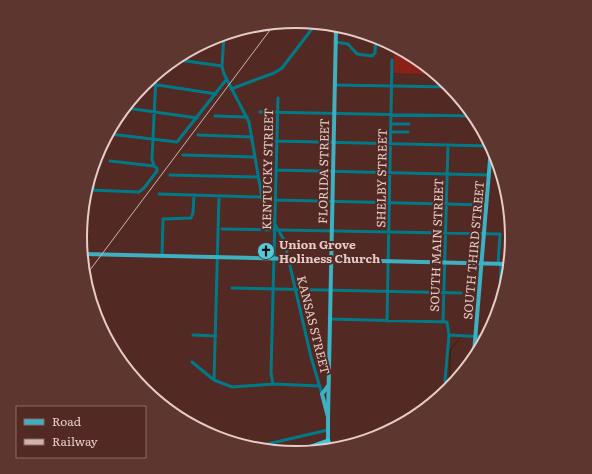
<svg xmlns="http://www.w3.org/2000/svg" width="592" height="474" viewBox="0 0 592 474" font-family="Literata,serif">
<style>
.park{fill:#8a2119}
.lines{fill:none;stroke-linecap:round;stroke-linejoin:round}
.stream{stroke:#302300;stroke-width:1}
.minor{stroke:#007a88;stroke-width:3}
.major{stroke:#3db1c2;stroke-width:4}
.highway{stroke:#32c9dd;stroke-width:5}
.rail{stroke:#d0b3ae;stroke-width:1}
.labels{text-anchor:middle;dominant-baseline:central;stroke-width:4;stroke-linejoin:round;paint-order:stroke}
.street-label{font-size:12px;fill:#e6cbc7;stroke:#522923}
.poi-label{font-size:12px;font-weight:bold;fill:#e6cbc7;stroke:#522923;text-anchor:start}
.rim{fill:none;stroke:#e6cbc7;stroke-width:2}
</style>
<rect width="100%" height="100%" fill="#522923"/>
<!-- park -->
<path class="park" d="M394,48L429,71V74L394,73Z"/>
<g class="lines">
<!-- stream -->
<path class="stream" d="M450,381V350L460,338
M449,389V384"/>
<!-- minor -->
<path class="minor" d="M224,35L222,66L224,74L249,122L263,204L284,240L311,357L322,394
M335,42L348,44L357,54L372,56L375,53L376,37
M179,60L222,66
M145,83L216,94
M335,85L451,87
M231,89L274,73L282,68L315,25
M127,108L197,118
M260,112L470,116
M215,116L247,117
M391,124H409
M391,132H408
M110,134L177,142L226,80
M198,135L252,137
M276,141L490,146
M183,155L255,157
M154,166L152,159L156,76
M276,170L489,175
M170,175L258,177
M89,190L139,192L144,188L157,171V168L154,166L110,161
M93,190L94,168
M159,194L260,197
M275,200L487,205
M84,215L85,255
M222,229L500,234L498,264
M162,256L163,219L191,218L193,213L194,195
M232,288L461,293
M500,291L501,264
M329,319L447,322L449,335L445,381L453,384
M387,321L392,60
M443,322L448,145
M193,335L216,336
M449,335L484,337
M192,362L214,380L232,387L273,384L320,386
M214,380L219,196
M273,384L271,373L278,98
M259,446L328,430"/>
<!-- major -->
<path class="major" d="M83,254L507,264
M474,353L491,148
M328,386L322,394L328,417V447
M328,417L336,29"/>
<!-- highway -->
<path class="highway" d="M294,453L328,441"/>
<!-- rail -->
<path class="rail" d="M87,274L273,26"/>
</g>
<!-- icons -->
<defs>
<g id="church-disc" transform="scale(0.9)"><circle r="9.5" fill="#53cadc" stroke="#522923"/><path d="M-1.2-6h2.4v3.5h3.3v2.4h-3.3V6h-2.4V-.1h-3.3v-2.4h3.3Z" fill="#111"/></g>
</defs>
<g fill-rule="evenodd">
<use href="#church-disc" x="266" y="251"/>
</g>
<g class="labels">
<!-- street labels -->
<g class="street-label">
<text transform="translate(267 169) rotate(-89)">KENTUCKY STREET</text>
<text transform="translate(323 171) rotate(-89)">FLORIDA STREET</text>
<text transform="translate(381 178) rotate(-89)">SHELBY STREET</text>
<text transform="translate(436 245) rotate(-88)">SOUTH MAIN STREET</text>
<text transform="translate(473 250) rotate(-85)">SOUTH THIRD STREET</text>
<text transform="translate(314 325) rotate(76)">KANSAS STREET</text>
</g>
<!-- poi labels -->
<g class="poi-label">
<text x="279" y="244">Union Grove<tspan x="279" dy="14">Holiness Church</tspan></text>
</g>
</g>
<!-- crop -->
<path d="M0 0H592V474H0ZM87 237a209 209 0 1 1 418 0a209 209 0 1 1-418 0Z" fill="#5e3630" fill-rule="evenodd"/>
<path class="rim" d="M87 237a209 209 0 1 1 418 0a209 209 0 1 1-418 0Z"/>
<!-- legend -->
<rect x="16" y="406" width="130" height="52" fill="#522923" stroke="#8d6a65"/>
<rect x="24" y="419" width="20" height="6" fill="#3db1c2" stroke="#8d6a65"/>
<text x="52" y="426" font-size="12" fill="#e6cbc7">Road</text>
<rect x="24" y="439" width="20" height="6" fill="#d0b3ae" stroke="#8d6a65"/>
<text x="52" y="446" font-size="12" fill="#e6cbc7">Railway</text>
</svg>
